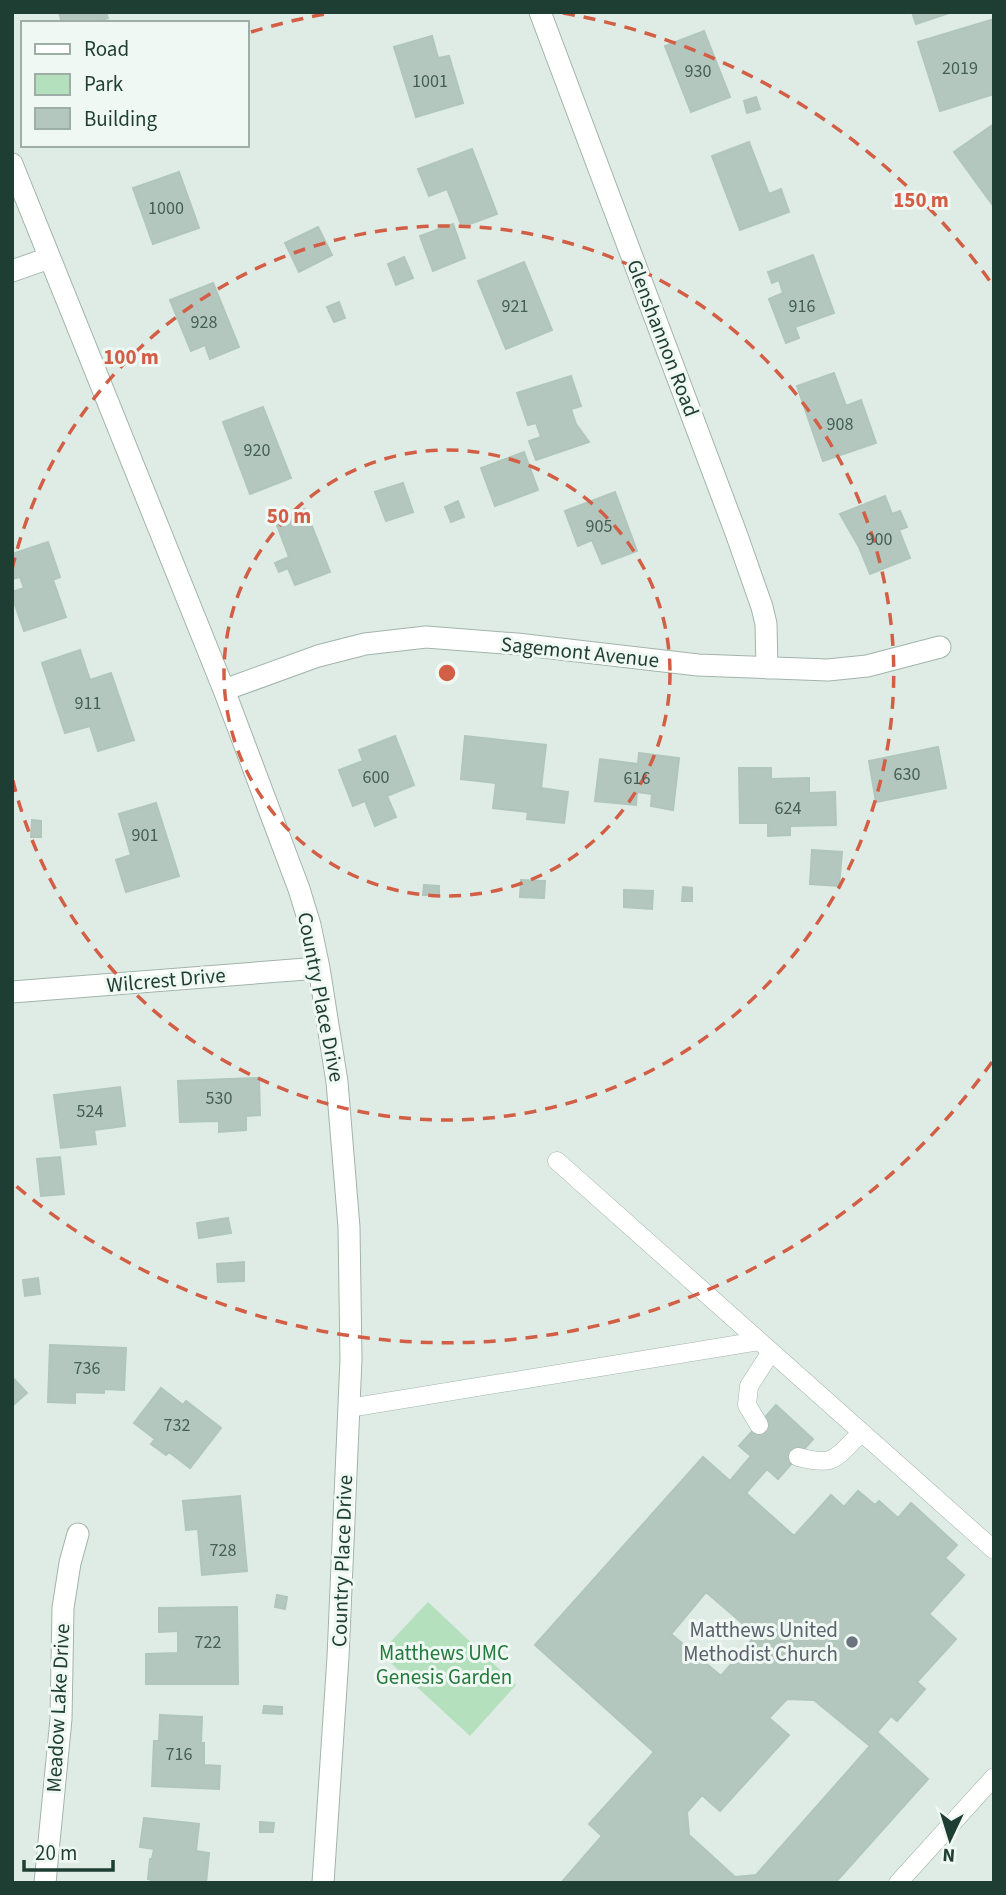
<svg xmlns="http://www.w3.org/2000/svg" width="1006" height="1895" viewBox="0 0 1006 1895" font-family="'Source Sans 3',sans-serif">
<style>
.green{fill:#b5e0bd}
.building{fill:#b4c7be;stroke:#b0c6bb;stroke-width:2;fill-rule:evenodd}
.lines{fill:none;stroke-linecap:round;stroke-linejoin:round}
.service-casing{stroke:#a1b4ac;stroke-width:19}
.minor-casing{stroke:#a1b4ac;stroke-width:23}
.service{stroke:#fff;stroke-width:18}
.minor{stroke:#fff;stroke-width:21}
.ring{fill:none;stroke:#d25f45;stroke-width:3.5;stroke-dasharray:12 9}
.worship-dot{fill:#6b7280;stroke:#f0f8f3;stroke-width:2.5}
.labels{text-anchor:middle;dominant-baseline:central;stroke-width:6;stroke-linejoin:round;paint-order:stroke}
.number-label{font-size:18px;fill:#446056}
.street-label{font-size:21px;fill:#1e3e33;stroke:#f0f8f3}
.worship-label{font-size:21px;fill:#5b616d;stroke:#f0f8f3;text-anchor:end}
.park-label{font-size:21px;fill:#237a3d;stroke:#f0f8f3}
.centre{fill:#d25f45;stroke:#f0f8f3;stroke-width:3.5}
.ring-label{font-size:21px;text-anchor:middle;font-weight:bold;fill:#d25f45;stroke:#f0f8f3;stroke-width:6;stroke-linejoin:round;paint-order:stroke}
</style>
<rect width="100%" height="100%" fill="#dfece5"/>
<!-- green -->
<path class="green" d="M428,1602L516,1685L470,1736L380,1653Z"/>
<!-- building -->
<path class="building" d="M59,12H106L108,18L92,23H62Z
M912,12H952L916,24Z
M994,19V94L940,111L918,42Z
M704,31L730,97L691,112L665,46Z
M432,36L438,58L449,56L463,103L416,117L394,47Z
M756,97L760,109L747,113L744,101Z
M994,124V207L954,152Z
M749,142L769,194L781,189L789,212L740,230L712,156Z
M472,149L497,214L462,227L447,189L429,196L418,169Z
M179,172L199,228L153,244L133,188Z
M453,224L465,258L433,271L420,236Z
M318,227L332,255L299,272L285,243Z
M813,255L834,313L795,327L799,338L786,343L769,299L783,293L779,280L772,283L768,272Z
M404,257L413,278L396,285L388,264Z
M524,262L552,330L506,349L478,281Z
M213,283L239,347L210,359L205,345L191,351L170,300Z
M339,302L345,318L334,322L327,307Z
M834,373L846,406L861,400L876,443L823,461L797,386Z
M571,376L581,406L571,409L576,424L589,442L536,460L529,441L541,437L536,423L528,425L517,393Z
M263,407L291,478L250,494L223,422Z
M524,452L538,490L495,506L481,468Z
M403,483L413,512L386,521L375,492Z
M615,492L637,551L602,564L592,540L578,546L565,511Z
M885,496L892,514L900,511L907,527L899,530L910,558L870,574L859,547L840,514Z
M458,501L464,517L451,522L445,507Z
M305,509L330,572L295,585L288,568L279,572L275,563L289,557L275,520Z
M48,542L60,577L53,580L66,617L24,631L12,596V592L24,588L20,577L12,579V554Z
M80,650L90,680L111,673L134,740L98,751L90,726L65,733L42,663Z
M395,736L414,785L387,796L396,817L375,826L365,801L353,806L339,770L363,761L359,750Z
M465,736L546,745L541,788L568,792L564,823L527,819L528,812L493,808L496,783L461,779Z
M938,747L946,788L876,802L869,761Z
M639,753L679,758L673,810L651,806L652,794L637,792L636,805L595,801L600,759L638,764Z
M739,768H771V779L809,778V793L835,792L836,825L790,826V835L768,836V823H740Z
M156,803L179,876L126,892L116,860L131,855L119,814Z
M32,820L41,821V837H31Z
M812,850L842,852L839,886L810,884Z
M521,880L545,881L544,898L520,897Z
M424,885L439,886V895H423Z
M683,887L692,888V901H682Z
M624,890L653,891L652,909L624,907Z
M259,1078L260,1115L246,1116V1130L219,1132V1121L180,1122L178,1081Z
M120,1087L125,1126L94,1130L96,1144L61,1148L54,1095Z
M60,1157L64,1194L41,1196L37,1159Z
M228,1218L231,1233L199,1238L197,1223Z
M244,1262V1281L218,1282L217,1264Z
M38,1278L40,1294L25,1296L23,1280Z
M50,1345L126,1348L124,1390L104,1389V1393L75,1392V1403L48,1402Z
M12,1377L27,1393L12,1406Z
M161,1388L183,1405L186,1401L221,1428L190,1468L169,1452L166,1455L151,1444L155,1439L134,1423Z
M776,1405L813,1439L778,1479L767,1469L746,1493L794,1536L831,1495L844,1507L858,1491L875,1505L879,1501L898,1518L911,1503L957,1545L945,1558L964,1575L929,1614L956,1639L917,1682L925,1689L897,1721L891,1716L877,1732L928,1779L835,1883H561L602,1836L589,1824L654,1752L535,1645L703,1457L730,1481L751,1456L739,1446ZM706,1592L756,1635L721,1676L671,1634ZM787,1699L814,1700L870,1746L756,1875L735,1877L689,1835L687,1812L702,1795L720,1811L789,1735L769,1718Z
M240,1496L247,1571L202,1575L198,1529L186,1530L183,1501Z
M277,1595L287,1597L285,1609L275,1607Z
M237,1607L238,1684H146V1654L178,1653V1631L159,1632V1608Z
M264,1706L282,1707V1714L263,1713Z
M160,1715L202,1717L201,1743H204V1765L220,1766L219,1789L152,1786L154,1741H159Z
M144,1818L199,1824L196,1851L209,1853L206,1883H150L151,1879H148L150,1859H152L154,1849L140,1847Z
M260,1822L274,1823L273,1832H260Z"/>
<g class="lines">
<!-- service casing -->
<g class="service-casing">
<path id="service" d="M557,1161L994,1550
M349,1408L759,1341
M759,1425L747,1405L749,1386L771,1352
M798,1457C836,1467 835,1458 861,1433
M898,1883L994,1777"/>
</g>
<!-- minor casing -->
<g class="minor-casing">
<path id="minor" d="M540,12L736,533L762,607L766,624L767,668
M12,164L224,690L299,889L310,925L319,968L337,1082L349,1227L351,1359L338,1657L323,1883
M12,271L49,258
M224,690L318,656L365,644L426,637L517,644L698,665L828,670L867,666L940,647
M12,992L319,968
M45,1883L61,1719L63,1608L70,1563L78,1534"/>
</g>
<!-- service -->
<use href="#service" class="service"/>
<!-- minor -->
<use href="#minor" class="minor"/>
</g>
<!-- distance rings -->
<g class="ring">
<circle cx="447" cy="673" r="223"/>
<path d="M12 569A447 447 0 1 1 12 777"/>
<path d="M992 1062A670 670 0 0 1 16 1186M251 32A670 670 0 0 1 331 13M563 13A670 670 0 0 1 992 284"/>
</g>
<!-- markers -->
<circle class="worship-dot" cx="852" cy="1642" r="7"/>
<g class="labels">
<!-- number labels -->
<g class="number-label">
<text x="960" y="68">2019</text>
<text x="698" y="71">930</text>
<text x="430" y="81">1001</text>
<text x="166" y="208">1000</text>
<text x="515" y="306">921</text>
<text x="802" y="306">916</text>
<text x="204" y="322">928</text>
<text x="840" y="424">908</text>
<text x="257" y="450">920</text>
<text x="599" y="526">905</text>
<text x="879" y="539">900</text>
<text x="88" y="703">911</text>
<text x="907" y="774">630</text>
<text x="376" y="777">600</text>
<text x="637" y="778">616</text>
<text x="788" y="808">624</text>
<text x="145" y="835">901</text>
<text x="219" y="1098">530</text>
<text x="90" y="1111">524</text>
<text x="87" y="1368">736</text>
<text x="177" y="1425">732</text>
<text x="223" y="1550">728</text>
<text x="208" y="1642">722</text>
<text x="179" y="1754">716</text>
</g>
<!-- street labels -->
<g class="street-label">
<text transform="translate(663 338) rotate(69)">Glenshannon Road</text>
<text transform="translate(580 652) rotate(6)">Sagemont Avenue</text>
<text transform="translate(166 980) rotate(-5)">Wilcrest Drive</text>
<text transform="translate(321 997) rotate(79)">Country Place Drive</text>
<text transform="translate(342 1561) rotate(-88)">Country Place Drive</text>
<text transform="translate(58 1708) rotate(-87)">Meadow Lake Drive</text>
</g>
<!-- worship labels -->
<g class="worship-label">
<text x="838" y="1630">Matthews United<tspan x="838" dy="24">Methodist Church</tspan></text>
</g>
<!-- park labels -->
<g class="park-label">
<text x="444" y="1653">Matthews UMC<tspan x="444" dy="24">Genesis Garden</tspan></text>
</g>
</g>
<circle cx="447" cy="673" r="10" class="centre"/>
<g class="ring-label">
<text x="921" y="207">150 m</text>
<text x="131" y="364">100 m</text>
<text x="289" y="523">50 m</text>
</g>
<!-- border -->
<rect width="1006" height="1895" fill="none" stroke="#1e3e33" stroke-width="28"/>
<!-- legend -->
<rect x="21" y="21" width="228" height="126" fill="#f0f8f3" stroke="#9caea6" stroke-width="2"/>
<rect x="35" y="44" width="35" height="10" fill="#ffffff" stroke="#9caea6" stroke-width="2"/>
<text x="84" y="56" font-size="21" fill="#1e3e33">Road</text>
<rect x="35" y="74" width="35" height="21" fill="#b5e0bd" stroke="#9caea6" stroke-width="2"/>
<text x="84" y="91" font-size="21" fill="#1e3e33">Park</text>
<rect x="35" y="108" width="35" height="21" fill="#b4c7be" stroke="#9caea6" stroke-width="2"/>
<text x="84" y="126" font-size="21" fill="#1e3e33">Building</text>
<!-- north arrow -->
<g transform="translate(950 1839) rotate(184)" stroke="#f0f8f3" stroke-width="5" paint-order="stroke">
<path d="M0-5L12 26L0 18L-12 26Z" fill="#1e3e33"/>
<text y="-10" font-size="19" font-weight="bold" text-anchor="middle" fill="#1e3e33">N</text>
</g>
<!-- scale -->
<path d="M24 1860v10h89v-10" fill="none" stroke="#1e3e33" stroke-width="3.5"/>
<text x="35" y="1860" font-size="21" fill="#1e3e33" stroke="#f0f8f3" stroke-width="5" paint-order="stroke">20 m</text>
</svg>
